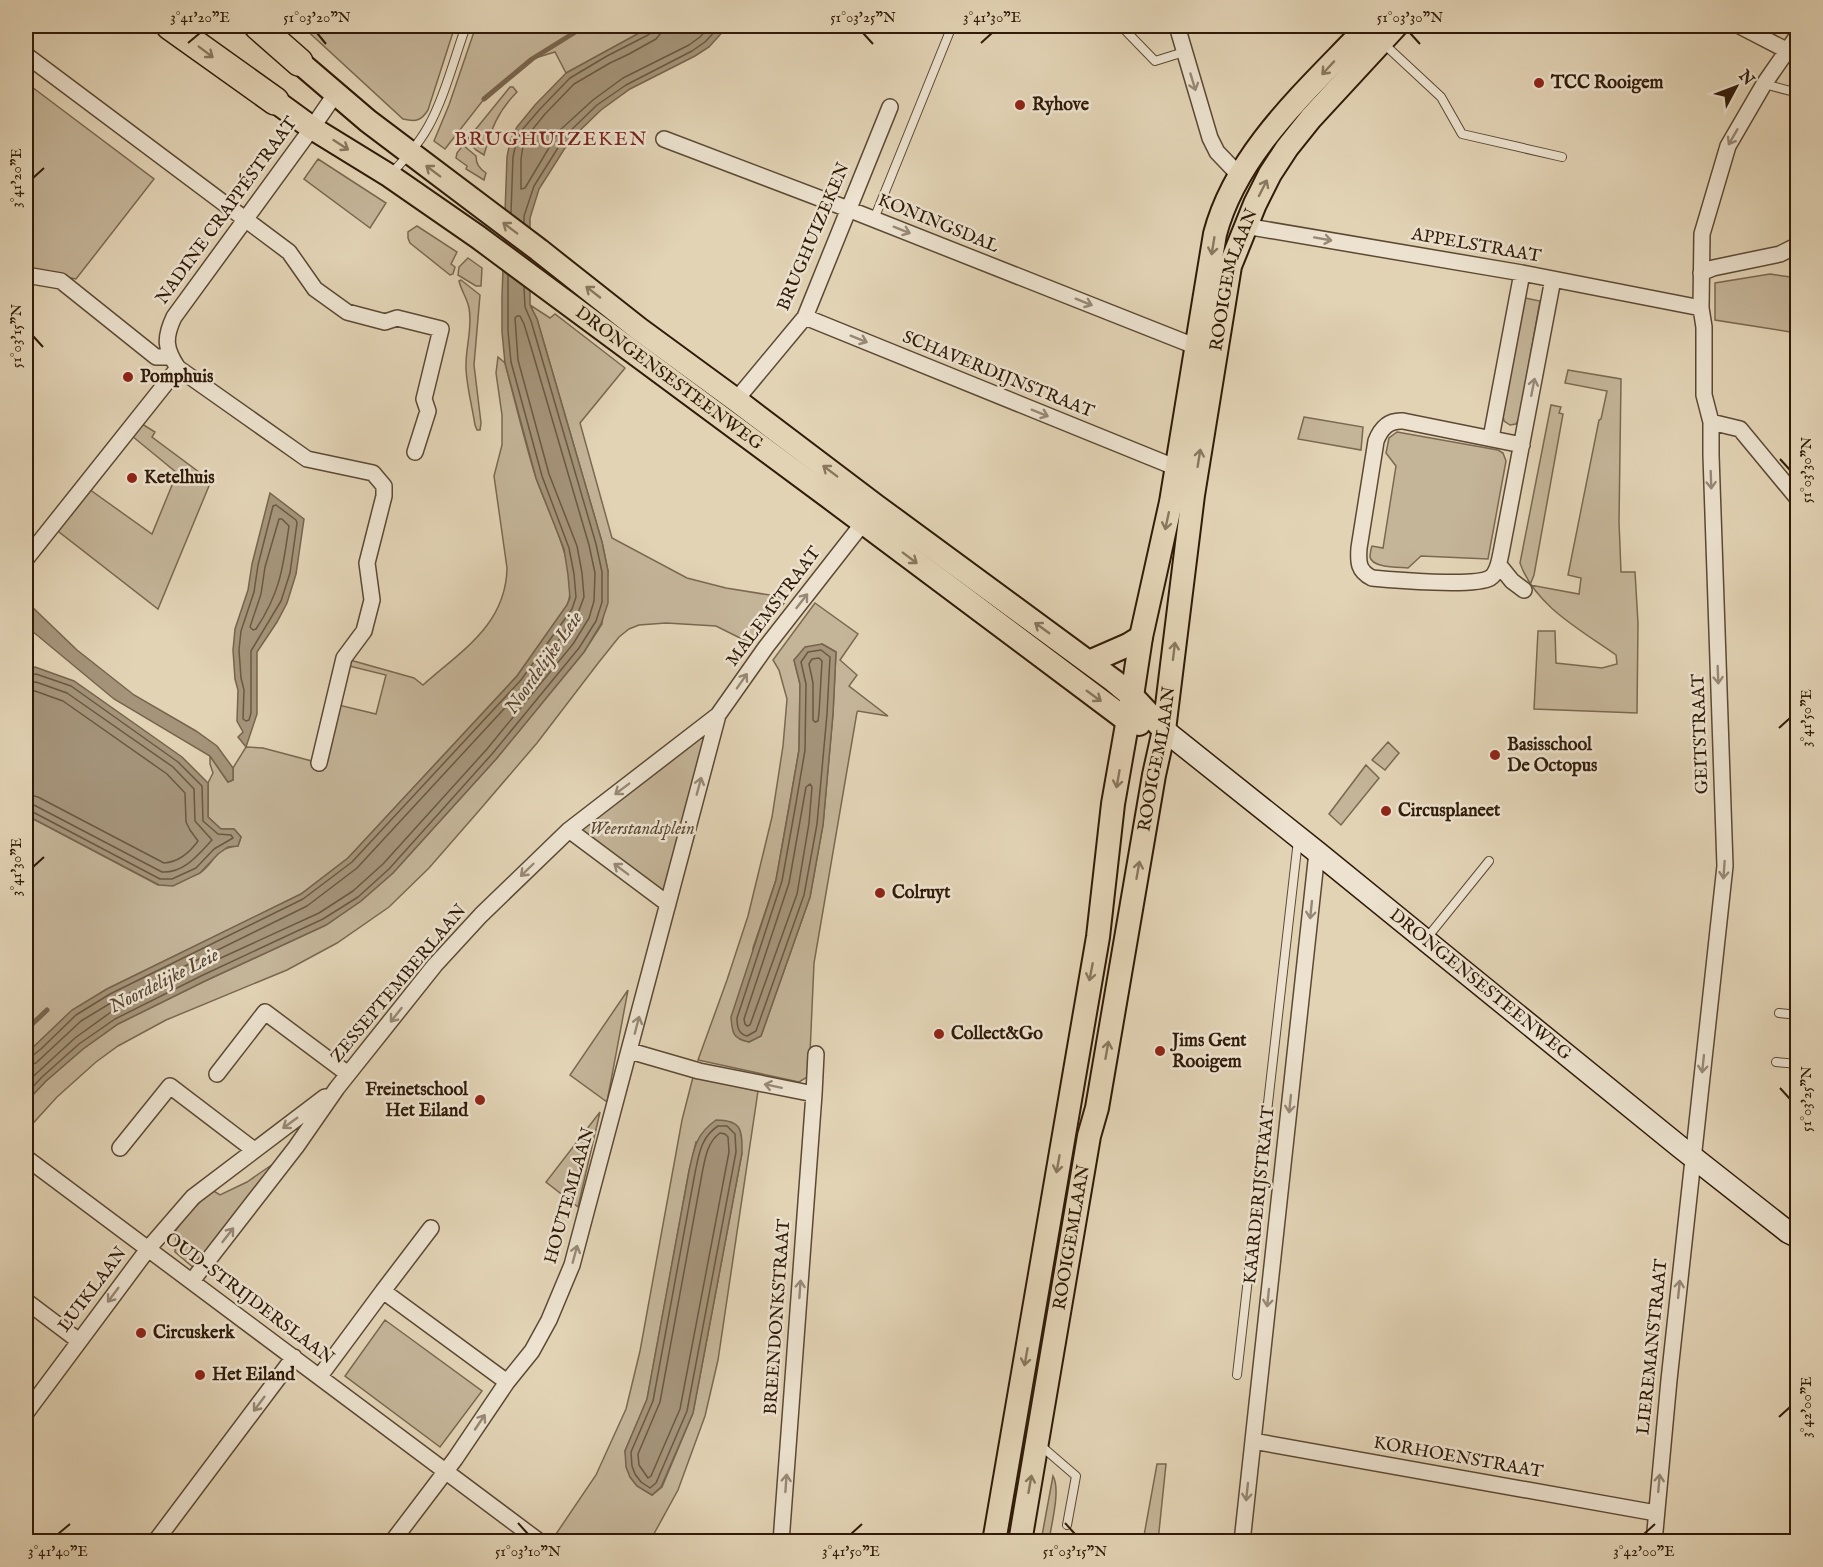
<svg xmlns="http://www.w3.org/2000/svg" width="1823" height="1567" viewBox="0 0 1823 1567" font-family="'IM FELL English',serif">
<style>
.green{fill:#c4b498;stroke:#7a6850;stroke-width:1.5;fill-rule:evenodd}
.water{fill:#a5947a;stroke:#76644c;stroke-width:1.5}
.lines{fill:none;stroke-linecap:round;stroke-linejoin:round}
.shore{stroke:#6a5841;stroke-width:1.5}
.stream{stroke:#76644c;stroke-width:5}
.lane-casing{stroke:#5c4933;stroke-width:10}
.street-casing{stroke:#5c4933;stroke-width:18}
.secondary-casing{stroke:#301b08;stroke-width:24}
.primary-casing{stroke:#301b08;stroke-width:26}
.highway-casing{stroke:#301b08;stroke-width:30}
.lane{stroke:#ece2cf;stroke-width:8}
.street{stroke:#ece2cf;stroke-width:15}
.secondary{stroke:#ece2cf;stroke-width:21}
.primary{stroke:#e2d3b5;stroke-width:22}
.highway{stroke:#e2d3b5;stroke-width:27}
.oneway{stroke:#89775e}
.oneway2{stroke:#978875}
.ticks{fill:none;stroke:#301b08;stroke-width:2}
.poi-dot{fill:#8f2418;stroke:#ece2cf;stroke-width:2}
.labels{text-anchor:middle;dominant-baseline:central;stroke-width:5;stroke-linejoin:round;paint-order:stroke}
.poi-label{font-size:18px;font-weight:bold;fill:#301b08;stroke:#ece2cf;text-anchor:start}
.street-label{font-size:18px;fill:#301b08;stroke:#ece2cf}
.park-label{font-size:18px;font-style:italic;fill:#5c4933;stroke:#ece2cf}
.neighbourhood-label{font-size:20px;letter-spacing:1.5px;fill:#7a1f14;stroke:#ece2cf}
.water-label{font-size:20px;font-style:italic;fill:#594530;stroke:#ece2cf}
.neatline{fill:none;stroke:#301b08;stroke-width:2}
.ticks-label{font-size:15px;text-anchor:middle;fill:#301b08}
</style>
<rect width="100%" height="100%" fill="#e2d3b5"/>
<filter id="stains"><feTurbulence type="fractalNoise" baseFrequency=".00333" numOctaves="4"/><feColorMatrix values="0 0 0 0 .2 0 0 0 0 .09 0 0 0 0 .02 0 0 0 .5 -.17"/></filter>
<radialGradient id="worn" r=".72"><stop offset=".6" stop-color="#630" stop-opacity="0"/><stop offset="1" stop-color="#630" stop-opacity=".3"/></radialGradient>
<!-- green -->
<path class="green" d="M302,26H455L428,110C421,121 416,122 403,119Z
M476,26H652L566,73L555,52L532,59L484,99L445,149L434,141L449,105Z
M28,84L154,179L76,279L30,270L26,266V87Z
M510,87H513L517,92C498,111 491,129 484,155L476,150L467,140Z
M463,145L476,156C476,164 479,168 486,173L484,180L466,169L467,166L456,158L457,153Z
M318,159L386,203L370,228L304,179Z
M417,226L457,252L451,264L455,267L453,274L450,275L410,243L408,238V232Z
M468,258L482,268L481,286H476L458,275L459,267Z
M1770,274L1797,278V333L1715,320V283Z
M461,280L480,295L474,365L481,423L480,430H477L475,425C472,406 467,388 466,369C465,349 473,328 469,308C467,298 461,290 459,281Z
M1525,298L1540,301L1519,419L1516,424L1510,425L1504,421L1503,416Z
M530,305L550,318L555,314L625,368L580,423L612,538L687,578L726,588L788,598L752,644L716,626L666,623L639,625L629,629L619,637L599,662L537,743L477,813L429,868L389,907L337,943L287,970L166,1020L118,1046L96,1062L57,1097L26,1131V1102L46,1081L83,1049L118,1024L205,981L326,925L361,901L393,873L497,758L584,652L602,624L608,571L602,542L544,343L537,319Z
M498,357L505,363C515,401 524,440 536,478C547,510 581,573 567,605L517,676L348,858L301,894L107,989L73,1010L26,1054V815L158,885C168,882 193,878 200,873C216,862 213,848 238,846L241,837L234,829H221L208,817V783L213,773L210,764V756L228,782L233,780V768L246,747L263,748L312,761L339,705L376,714L386,675L349,666L350,660L414,678L423,685C461,651 506,625 507,568L494,476L502,445V415L496,373Z
M1568,370L1621,379L1619,522L1621,572H1635L1638,623L1637,713L1534,709L1538,631H1555L1556,663L1602,668L1617,664L1616,655C1581,630 1535,606 1520,563L1551,405L1561,407L1559,413L1563,414L1534,575L1530,585L1579,594L1581,578L1568,575L1599,420L1601,419L1607,391L1565,383Z
M1304,417L1363,427L1361,450L1298,439Z
M142,424L155,432L152,437L211,481L158,609L54,528L86,487L152,534L177,473L132,436Z
M1397,432L1498,450L1503,453L1506,461L1488,559L1421,556L1408,568C1399,567 1372,568 1370,557C1370,555 1371,548 1372,546L1383,548L1396,466L1386,453L1389,438Z
M815,603L858,634L840,660L857,675L849,686L888,716L858,711L857,712L814,963L809,1076L799,1082L698,1060L727,980L748,916L772,817L783,746L787,699L779,670L773,660ZM822,644L836,652L833,714L823,825L810,897L761,1036L749,1042L753,948L776,880L799,750L800,684L794,660Z
M718,715L668,904L569,830Z
M1388,742L1399,753L1385,770L1372,760Z
M1366,765L1379,778L1341,825L1329,814Z
M628,990L607,1102L570,1075Z
M693,1077L758,1091L718,1360L705,1416L678,1490L650,1541H568L556,1534L596,1475L626,1409L640,1351L682,1120ZM696,1142L742,1153L693,1413L662,1487L652,1495L637,1486L630,1477L625,1451L647,1400L689,1171Z
M600,1112L578,1207L546,1182Z
M1071,1141L1080,1144L1012,1541L1003,1542Z
M273,1164L195,1269L175,1252L176,1230L186,1216L212,1190L220,1195L247,1182Z
M385,1320L482,1391L440,1447L345,1376Z
M1157,1464H1166L1158,1541H1143Z
M1053,1476C1061,1490 1051,1525 1049,1541H1041Z"/>
<!-- water -->
<path class="water" d="M652,26H728L709,47L695,56L630,89L601,110L570,140L539,189L530,218V305L537,319L544,343L602,542L608,571V603L601,624L584,652L497,758L393,873L361,901L326,925L205,981L118,1024L83,1049L46,1081L26,1102V1054L72,1010L107,989L301,894L348,858L517,676L567,605L570,598L568,575L564,549L536,478L505,363L502,332V296L507,157L510,141L517,127L535,105L566,73Z
M270,493L304,519L296,574L287,603L277,622L257,652V714L246,747L238,737L243,732L237,721L238,690L235,679L233,650L235,629L248,590L252,564Z
M26,601L77,650L134,695L196,731L217,746L233,768V780L228,782L210,756L114,699L26,626Z
M822,644L836,652L833,714L823,825L810,897L761,1036L749,1042C733,1039 732,1033 731,1017L776,880L790,802L799,750L800,684L794,660L805,647Z
M35,667L74,681L182,757L208,783V817L221,829H234L241,837L238,846L228,847L218,854L200,873L173,886L159,885L26,815V671Z
M716,1120C742,1120 742,1130 742,1153L693,1413L661,1487L652,1495L637,1486L630,1477L626,1467L625,1451L647,1399L689,1171C694,1148 696,1134 716,1120Z"/>
<g class="lines">
<!-- shore -->
<path class="shore" d="M662,26L661,33L656,39L629,54L610,63L574,84L545,114L528,135L523,146L521,159V189L525,188L559,131L593,100L623,78L689,45L700,37L710,26
M511,213L513,157L516,143L522,130L540,109L570,78L607,56L648,35L654,31V26
M524,223V216L534,186L566,135L597,105L626,85L692,51L705,42L720,26
M276,505L296,520L297,523L290,573L281,601L251,651V713L249,720L246,721L243,719L244,690L241,678L239,650L241,631L254,592L258,565L272,510L273,506Z
M279,519H282L289,526C283,568 280,593 256,629L253,630L250,627L261,594L265,567Z
M821,650L830,657L827,714L817,824L804,895L756,1031L747,1036C738,1034 737,1026 737,1018L782,881L796,803L805,750L806,684L801,662L808,652Z
M819,658L822,661L819,713L818,721L815,722L813,720V683L809,664L812,659Z
M26,676L36,674L71,686L178,762L202,786L203,821L218,834L231,835L233,838L214,849L196,868L172,879H160L31,811H26
M26,683L36,682L67,693L173,767L194,789L195,821L212,840C198,855 184,873 162,872L34,805L26,803
M26,692L35,691L63,701L167,774L185,793L186,822L190,830L198,841C190,852 179,862 164,863L38,797L26,794
M810,784L812,787L809,823L797,894L750,1025L747,1026L745,1024L744,1019L789,883L806,787Z
M26,1058L31,1057L41,1049L76,1015L110,994L303,899L352,862L521,680L572,609L576,597L574,574L569,548L542,476L511,362L508,331V275
M26,1066L36,1063L81,1021L114,1001L307,906L357,868L527,684L578,613L584,597L582,573L577,546L549,474L518,360L515,318L517,316H520L524,324L531,347L589,545L595,573L594,601L589,618L573,644L487,749L383,864L353,891L319,913L199,968L111,1012L75,1038L26,1083
M26,1094L42,1077L79,1044L115,1019L203,975L323,919L358,897L389,869L492,754L579,648L596,621L602,602V572L596,544L538,345L531,321L525,307L524,287
M718,1126H727L735,1134L736,1152L687,1411L656,1483L650,1488L641,1482L635,1474L632,1466L631,1452L653,1401L695,1173C699,1154 701,1137 718,1126Z
M720,1133L725,1134L728,1137L729,1152L680,1409L651,1476L648,1478L639,1465L638,1454L660,1402L702,1174C705,1159 707,1142 720,1133Z"/>
<!-- stream -->
<path class="stream" d="M484,99L532,59L585,26
M26,1030L47,1010"/>
<!-- lane casing -->
<g class="lane-casing">
<path id="lane" d="M1121,26L1155,61L1184,52
M1384,44L1441,97L1462,134L1562,157
M1764,84L1798,93
M390,175C404,160 418,145 428,127C444,99 455,56 466,26
M874,219L952,26
M1426,939L1489,861
M1779,1013L1798,1015
M1776,1062L1798,1064
M1237,1375L1298,840
M1040,1445L1076,1476L1067,1525"/>
</g>
<!-- street casing -->
<g class="street-casing">
<path id="street" d="M1177,26L1210,138L1217,152L1239,175
M1740,26L1786,50
M26,55L289,252L315,289L347,312L385,322L397,318L441,329L424,399L428,411L415,452
M664,139L848,209L1197,347
M1245,226L1522,273L1701,308
M1701,273L1713,268L1780,254L1798,245
M26,275L61,281L156,357H171
M805,317L1177,468
M736,400L805,317L890,107
M1711,422L1740,429L1798,499
M1491,438L1522,273
M1522,445L1403,421C1389,420 1381,428 1376,441L1359,548C1358,562 1358,571 1372,578C1393,580 1475,587 1490,578C1498,573 1499,562 1501,553L1553,279
M26,559L178,368
M1499,565L1512,581L1524,590
M319,763L344,658L364,631L372,600L367,563L384,496V486L373,473L307,459L178,368C165,349 164,338 174,317L312,128L336,93
M569,830L668,904
M630,1051L699,1071L814,1094L781,1542
M217,1074L265,1012L348,1074
M814,1094L816,1054
M120,1148L170,1086L254,1150
M29,1160L540,1542
M192,1281L296,1147L337,1088L435,965L481,915L569,830L718,715L766,647L863,523
M383,1291L431,1228
M26,1301L79,1341
M320,1376L383,1291L507,1382
M26,1413L148,1249L193,1197L325,1097
M1253,1441L1656,1513
M155,1542L294,1357
M392,1542L455,1459L507,1382L532,1351L549,1320L572,1265L718,715
M1242,1542L1317,852
M1654,1542L1669,1380L1725,866L1711,455V422L1704,395V327L1701,308L1702,234L1728,146L1764,84L1798,35"/>
</g>
<!-- secondary casing -->
<g class="secondary-casing">
<g id="secondary">
<path id="s1" d="M1164,730L1317,852L1680,1147L1788,1232L1798,1237"/>
</g>
</g>
<!-- primary casing -->
<g class="primary-casing">
<g id="primary">
<path d="M299,62L368,121L539,250L639,329L736,400L876,506L1114,681L1132,696L1164,730"/>
<path id="s2" d="M275,101L312,128L390,176L478,237L829,497L1128,721L1139,724"/>
<path d="M1089,662L1128,645L1141,637"/>
<path d="M994,1542L1098,937L1113,804L1132,696L1141,637L1171,502L1215,234C1237,150 1311,87 1368,26"/>
<path id="s3" d="M1020,1542L1089,1136L1097,1108L1154,775L1164,730L1193,495L1230,266L1255,204L1270,174L1287,148L1311,118L1396,26"/>
</g>
</g>
<!-- highway casing -->
<g class="highway-casing">
<path id="highway" d="M170,26L275,101
M258,26L299,62"/>
</g>
<!-- lane -->
<use href="#lane" class="lane"/>
<!-- street -->
<use href="#street" class="street"/>
<!-- secondary -->
<use href="#secondary" class="secondary"/>
<!-- primary -->
<use href="#primary" class="primary"/>
<!-- highway -->
<use href="#highway" class="highway"/>
</g>
<!-- one-way arrows -->
<defs><path id="oneway-shaft" d="M-6 0H5M1.5-3L5.5 0L1.5 3" fill="none" stroke-width="1.6" stroke-linecap="round" stroke-linejoin="round" transform="scale(1.5)"/></defs>
<g class="oneway">
<use href="#oneway-shaft" transform="translate(206 52) rotate(37)"/>
<use href="#oneway-shaft" transform="translate(1328 68) rotate(133)"/>
<use href="#oneway-shaft" transform="translate(341 145) rotate(33)"/>
<use href="#oneway-shaft" transform="translate(433 171) rotate(-143)"/>
<use href="#oneway-shaft" transform="translate(1263 188) rotate(-63)"/>
<use href="#oneway-shaft" transform="translate(510 228) rotate(-143)"/>
<use href="#oneway-shaft" transform="translate(1213 246) rotate(99)"/>
<use href="#oneway-shaft" transform="translate(593 292) rotate(-142)"/>
<use href="#oneway-shaft" transform="translate(1199 458) rotate(-81)"/>
<use href="#oneway-shaft" transform="translate(830 471) rotate(-143)"/>
<use href="#oneway-shaft" transform="translate(1167 521) rotate(102)"/>
<use href="#oneway-shaft" transform="translate(910 558) rotate(37)"/>
<use href="#oneway-shaft" transform="translate(1042 628) rotate(-144)"/>
<use href="#oneway-shaft" transform="translate(1174 651) rotate(-83)"/>
<use href="#oneway-shaft" transform="translate(1094 696) rotate(36)"/>
<use href="#oneway-shaft" transform="translate(1118 779) rotate(100)"/>
<use href="#oneway-shaft" transform="translate(1138 870) rotate(-80)"/>
<use href="#oneway-shaft" transform="translate(1091 972) rotate(101)"/>
<use href="#oneway-shaft" transform="translate(1107 1050) rotate(-80)"/>
<use href="#oneway-shaft" transform="translate(1058 1164) rotate(100)"/>
<use href="#oneway-shaft" transform="translate(1026 1357) rotate(100)"/>
<use href="#oneway-shaft" transform="translate(1030 1484) rotate(-80)"/>
</g>
<g class="oneway2">
<use href="#oneway-shaft" transform="translate(1193 82) rotate(73)"/>
<use href="#oneway-shaft" transform="translate(1733 137) rotate(120)"/>
<use href="#oneway-shaft" transform="translate(902 230) rotate(22)"/>
<use href="#oneway-shaft" transform="translate(1323 239) rotate(10)"/>
<use href="#oneway-shaft" transform="translate(1084 302) rotate(22)"/>
<use href="#oneway-shaft" transform="translate(859 339) rotate(22)"/>
<use href="#oneway-shaft" transform="translate(1533 387) rotate(-79)"/>
<use href="#oneway-shaft" transform="translate(1040 413) rotate(22)"/>
<use href="#oneway-shaft" transform="translate(1711 480) rotate(88)"/>
<use href="#oneway-shaft" transform="translate(802 601) rotate(-52)"/>
<use href="#oneway-shaft" transform="translate(1718 675) rotate(88)"/>
<use href="#oneway-shaft" transform="translate(742 681) rotate(-55)"/>
<use href="#oneway-shaft" transform="translate(699 786) rotate(-75)"/>
<use href="#oneway-shaft" transform="translate(622 789) rotate(143)"/>
<use href="#oneway-shaft" transform="translate(621 869) rotate(-143)"/>
<use href="#oneway-shaft" transform="translate(527 870) rotate(136)"/>
<use href="#oneway-shaft" transform="translate(1724 870) rotate(94)"/>
<use href="#oneway-shaft" transform="translate(1311 910) rotate(96)"/>
<use href="#oneway-shaft" transform="translate(396 1015) rotate(128)"/>
<use href="#oneway-shaft" transform="translate(637 1025) rotate(-75)"/>
<use href="#oneway-shaft" transform="translate(1703 1064) rotate(96)"/>
<use href="#oneway-shaft" transform="translate(773 1086) rotate(-168)"/>
<use href="#oneway-shaft" transform="translate(1290 1104) rotate(96)"/>
<use href="#oneway-shaft" transform="translate(290 1123) rotate(144)"/>
<use href="#oneway-shaft" transform="translate(228 1235) rotate(-52)"/>
<use href="#oneway-shaft" transform="translate(575 1254) rotate(-75)"/>
<use href="#oneway-shaft" transform="translate(800 1289) rotate(-86)"/>
<use href="#oneway-shaft" transform="translate(1679 1289) rotate(-84)"/>
<use href="#oneway-shaft" transform="translate(113 1295) rotate(127)"/>
<use href="#oneway-shaft" transform="translate(1268 1298) rotate(96)"/>
<use href="#oneway-shaft" transform="translate(259 1404) rotate(127)"/>
<use href="#oneway-shaft" transform="translate(480 1422) rotate(-56)"/>
<use href="#oneway-shaft" transform="translate(786 1483) rotate(-86)"/>
<use href="#oneway-shaft" transform="translate(1659 1483) rotate(-85)"/>
<use href="#oneway-shaft" transform="translate(1247 1492) rotate(96)"/>
</g>
<!-- ticks -->
<path class="ticks" d="M317,33L326,44M863,33L873,44M1410,33L1420,44M188,43L200,33M981,43L992,33M33,178L44,168M33,336L43,347M1780,459L1790,470M1779,728L1790,718M33,867L44,857M1780,1088L1790,1099M1779,1417L1790,1407M518,1523L528,1534M1065,1523L1075,1534M58,1534L70,1524M851,1534L862,1524M1644,1534L1655,1524"/>
<!-- markers -->
<g class="poi-dot">
<circle cx="1539" cy="83" r="6"/>
<circle cx="1020" cy="105" r="6"/>
<circle cx="128" cy="377" r="6"/>
<circle cx="132" cy="478" r="6"/>
<circle cx="1495" cy="755" r="6"/>
<circle cx="1386" cy="811" r="6"/>
<circle cx="880" cy="893" r="6"/>
<circle cx="939" cy="1034" r="6"/>
<circle cx="1160" cy="1051" r="6"/>
<circle cx="480" cy="1100" r="6"/>
<circle cx="141" cy="1333" r="6"/>
<circle cx="200" cy="1375" r="6"/>
</g>
<g class="labels">
<!-- poi labels -->
<g class="poi-label">
<text x="1551" y="83">TCC Rooigem</text>
<text x="1032" y="105">Ryhove</text>
<text x="140" y="377">Pomphuis</text>
<text x="144" y="478">Ketelhuis</text>
<text x="1507" y="745">Basisschool<tspan x="1507" dy="21">De Octopus</tspan></text>
<text x="1398" y="811">Circusplaneet</text>
<text x="892" y="893">Colruyt</text>
<text x="951" y="1034">Collect&amp;Go</text>
<text x="1172" y="1041">Jims Gent<tspan x="1172" dy="21">Rooigem</tspan></text>
<text x="468" y="1090" text-anchor="end">Freinetschool<tspan x="468" dy="21">Het Eiland</tspan></text>
<text x="153" y="1333">Circuskerk</text>
<text x="212" y="1375">Het Eiland</text>
</g>
<!-- street labels -->
<g class="street-label">
<text transform="translate(227 211) rotate(-54)">NADINE CRAPPÉSTRAAT</text>
<text transform="translate(938 224) rotate(22)">KONINGSDAL</text>
<text transform="translate(814 237) rotate(-67)">BRUGHUIZEKEN</text>
<text transform="translate(1476 246) rotate(10)">APPELSTRAAT</text>
<text stroke="none"><textPath href="#s3" startOffset="1281">ROOIGEMLAAN</textPath></text>
<text transform="translate(998 375) rotate(22)">SCHAVERDIJNSTRAAT</text>
<text stroke="none"><textPath href="#s2" startOffset="482">DRONGENSESTEENWEG</textPath></text>
<text transform="translate(774 607) rotate(-53)">MALEMSTRAAT</text>
<text transform="translate(1701 734) rotate(-92)">GEITSTRAAT</text>
<text stroke="none"><textPath href="#s3" startOffset="795">ROOIGEMLAAN</textPath></text>
<text transform="translate(399 984) rotate(-50)">ZESSEPTEMBERLAAN</text>
<text stroke="none"><textPath href="#s1" startOffset="406">DRONGENSESTEENWEG</textPath></text>
<text transform="translate(1260 1195) rotate(-84)">KAARDERIJSTRAAT</text>
<text transform="translate(570 1196) rotate(-74)">HOUTEMLAAN</text>
<text stroke="none"><textPath href="#s3" startOffset="309">ROOIGEMLAAN</textPath></text>
<text transform="translate(93 1290) rotate(-53)">LUIKLAAN</text>
<text transform="translate(249 1299) rotate(37)">OUD-STRIJDERSLAAN</text>
<text transform="translate(778 1317) rotate(-86)">BREENDONKSTRAAT</text>
<text transform="translate(1653 1347) rotate(-84)">LIEREMANSTRAAT</text>
<text transform="translate(1458 1458) rotate(10)">KORHOENSTRAAT</text>
</g>
<!-- park labels -->
<g class="park-label">
<text x="642" y="829">Weerstandsplein</text>
</g>
<!-- neighbourhood labels -->
<g class="neighbourhood-label">
<text x="551" y="139">BRUGHUIZEKEN</text>
</g>
<!-- water labels -->
<g class="water-label">
<text transform="translate(544 663) rotate(-55)">Noordelijke Leie</text>
<text transform="translate(164 981) rotate(-27)">Noordelijke Leie</text>
</g>
</g>
<!-- margin -->
<rect width="1823" height="1567" fill="none" stroke="#e2d3b5" stroke-width="66"/>
<!-- north arrow -->
<g transform="translate(1736 87) rotate(49)" stroke="#ece2cf" stroke-width="4.5" paint-order="stroke">
<path d="M0-4.5L10 22L0 15L-10 22Z" fill="#301b08"/>
<text y="-9" font-size="16" font-weight="bold" text-anchor="middle" fill="#301b08">N</text>
</g>
<rect x="33" y="33" width="1757" height="1501" class="neatline"/>
<g class="ticks-label">
<text x="200" y="22">3°41'20"E</text>
<text x="317" y="22">51°03'20"N</text>
<text x="863" y="22">51°03'25"N</text>
<text x="992" y="22">3°41'30"E</text>
<text x="1410" y="22">51°03'30"N</text>
<text transform="translate(16 178) rotate(-90)" y="5">3°41'20"E</text>
<text transform="translate(16 336) rotate(-90)" y="5">51°03'15"N</text>
<text transform="translate(1806 470) rotate(-90)" y="5">51°03'30"N</text>
<text transform="translate(1806 718) rotate(-90)" y="5">3°41'50"E</text>
<text transform="translate(16 867) rotate(-90)" y="5">3°41'30"E</text>
<text transform="translate(1806 1099) rotate(-90)" y="5">51°03'25"N</text>
<text transform="translate(1806 1407) rotate(-90)" y="5">3°42'00"E</text>
<text x="58" y="1556">3°41'40"E</text>
<text x="528" y="1556">51°03'10"N</text>
<text x="851" y="1556">3°41'50"E</text>
<text x="1075" y="1556">51°03'15"N</text>
<text x="1644" y="1556">3°42'00"E</text>
</g>
<rect width="100%" height="100%" filter="url(#stains)"/>
<rect width="100%" height="100%" fill="url(#worn)"/>
</svg>
